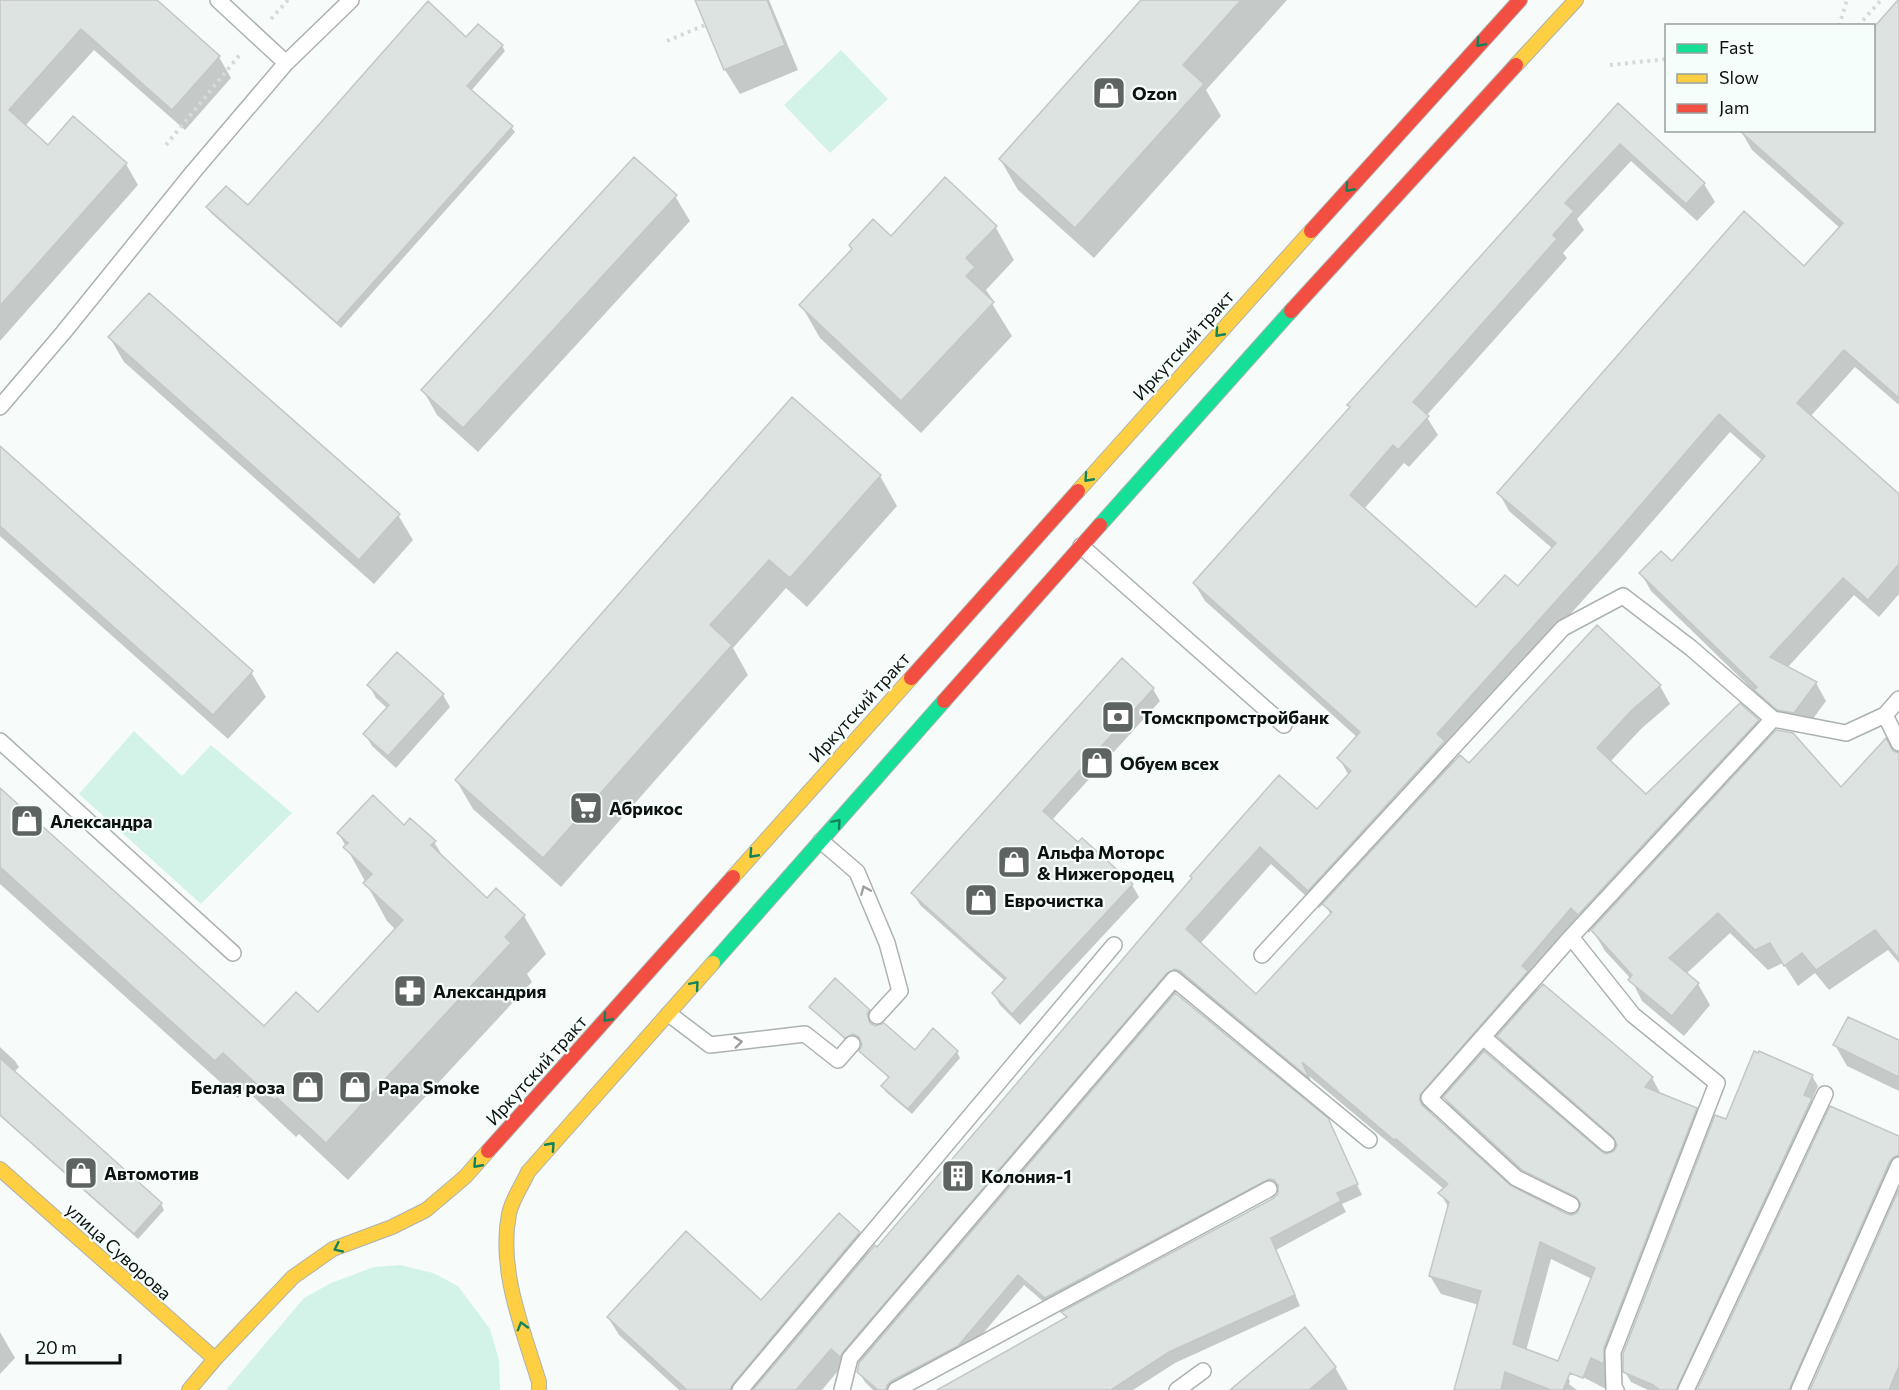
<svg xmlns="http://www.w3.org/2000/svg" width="1899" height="1390" viewBox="0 0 1899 1390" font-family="Commissioner,sans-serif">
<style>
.green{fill:#d4f3e8}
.shadow{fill:#0003;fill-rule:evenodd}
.building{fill:#dce3e1;stroke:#c2c8c5;stroke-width:1.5;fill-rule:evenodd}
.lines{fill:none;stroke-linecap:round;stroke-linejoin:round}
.lane-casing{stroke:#acb2b0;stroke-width:18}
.fast-casing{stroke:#acb2b0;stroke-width:16}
.slow-casing{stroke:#acb2b0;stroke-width:16}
.jam-casing{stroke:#acb2b0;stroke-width:16}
.path{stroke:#d8dada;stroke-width:4;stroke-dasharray:3 4.5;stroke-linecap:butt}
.lane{stroke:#fefffe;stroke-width:15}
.fast{stroke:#16e098;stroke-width:14}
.slow{stroke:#ffcf43;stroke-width:14}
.jam{stroke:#f24e42;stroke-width:14}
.oneway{stroke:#11835b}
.oneway2{stroke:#9da09f}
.labels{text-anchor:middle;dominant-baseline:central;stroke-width:4.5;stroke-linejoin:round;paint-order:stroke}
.poi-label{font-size:18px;font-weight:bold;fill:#0b1210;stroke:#f5fefa;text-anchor:start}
.street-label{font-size:18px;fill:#0b1210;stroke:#f5fefa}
</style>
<rect width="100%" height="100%" fill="#f7fcfa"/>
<!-- green -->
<path class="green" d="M841,50L888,99L830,153L784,105Z
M134,731L182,776L211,745L292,813L201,904L79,794Z
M400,1265L433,1273L458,1286L490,1329L499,1360L500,1390H226L304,1298L331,1283L374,1267Z"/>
<!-- shadow -->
<path class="shadow" d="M0,0H154L219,57L231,78L185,130L94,50L25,126L48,147L126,164L138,185L0,341Z
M697,0H769L798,70L740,94L725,70Z
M1144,0H1287L1206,90L1221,116L1094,258L1018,190L1000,159Z
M1899,1V405L1855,367L1810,417L1899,496V594L1879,617L1854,595L1787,668L1816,683L1826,701L1804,731L1766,708L1760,697L1651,591L1641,573L1673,563L1763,461L1730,432L1618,561L1449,750L1455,762L1469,765L1660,686L1670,704L1642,728L1610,762L1646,796L1758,721L1769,740L1841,789L1893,753H1899V963L1888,950L1829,990L1815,973L1798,986L1783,963L1768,970L1730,933L1686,974L1698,984L1710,1005L1684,1036L1642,1001L1631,979L1605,951L1592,929L1589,933L1582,925L1533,983L1538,992L1652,1078L1662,1096L1696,1109L1706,1127L1614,1367L1608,1390L1573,1372L1592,1279L1551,1259L1526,1351L1560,1363L1570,1381L1569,1384L1577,1390H1456L1479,1305L1441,1294L1430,1276L1449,1208L1440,1193L1444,1189L1309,1076L1316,1092L1177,991L1174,994L1326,1119L1362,1195L1342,1204L1346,1212L1276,1250L1300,1306L1175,1363L1133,1390H940L1067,1319L1063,1313L1275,1199L1279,1194V1191H1271L1052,1309L1024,1285L964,1356L891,1390H873L865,1382L858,1371L861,1360L852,1370L842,1366L822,1390H679L619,1335L608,1317L761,1302L859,1233L870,1253L877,1249L1193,879L1318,811L1349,776L1339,758L1357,737L1205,601L1194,583L1618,105L1704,184L1715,202L1697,221L1631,161L1577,219L1584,230L1563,253L1567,258L1426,416L1438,435L1409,467L1404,463L1364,509L1476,609L1518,588L1553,549L1509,511L1499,493L1804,268L1840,228L1752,150L1741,131L1874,130V29ZM1271,864L1319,908L1324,903L1331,915L1256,996L1200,944ZM1498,1035L1509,1054L1617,1148L1615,1152L1606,1155L1483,1052ZM1444,1097L1455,1116L1534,1188L1579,1210L1578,1214L1572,1216L1566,1215L1509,1187L1430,1114Z
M466,39L502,46L505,51L471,91L511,127L515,132L341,328L211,213L208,208L248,207Z
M675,196L690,221L478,452L437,415L423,390Z
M995,226L1014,260L986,290L993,300L991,302L1012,336L921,433L820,338L801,305L853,250L891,238Z
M110,338L398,515L413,540L374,584L124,362Z
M0,460L251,672L266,697L228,739L0,536Z
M880,476L897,506L807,607L786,588L733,648L748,675L561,887L473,809L456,780Z
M369,685L443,695L450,707L396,768L372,746L365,734L388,709L376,698Z
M1153,689L1160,701L1052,820L1078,844L1132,885L1139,897L1020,1025L1000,1005L993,993L1005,981L920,905L913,893Z
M0,790L264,1028L318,1014L396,930L387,921L339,834L404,827L434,842L445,860L487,900L524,916L546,954L527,974L532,982L348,1180L299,1134L296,1137L245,1089L238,1098L0,884Z
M811,1007L869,1010L872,1016L870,1021L871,1025L915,1052L933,1030L957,1052L960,1058L912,1114L886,1092L883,1087L889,1078L864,1056L861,1051L863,1045L862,1042L857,1040L849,1043L815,1012Z
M1899,1042V1091L1847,1066L1835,1045Z
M0,1047L15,1061L19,1067L14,1072L161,1204L164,1210L138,1239L0,1116Z
M1812,1076L1818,1086L1812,1100L1817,1110L1685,1390H1648L1631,1382L1625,1372L1727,1121Z
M1899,1143V1169L1799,1390H1698Z
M1899,1193V1390H1811Z
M0,1332L15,1358L0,1374Z
M1335,1367L1348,1390H1232Z"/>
<!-- building -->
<path class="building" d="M0,0H157L220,56L172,110L81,29L9,110L48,145L73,116L127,163L0,306Z
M695,0H767L785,45L724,70Z
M1141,0H1241L1183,65L1204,84L1075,228L999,159Z
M1898,0H1899V398L1844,350L1797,403L1899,494V564L1868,600L1843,578L1770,657L1817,682L1794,713L1777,710L1754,690L1757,687L1639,573L1661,551L1672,561L1765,456L1719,414L1608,543L1437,734L1445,741L1308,891L1260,847L1186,929L1256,994L1332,912L1322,904L1460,755L1469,763L1597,625L1661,685L1632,710L1597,748L1646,794L1740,703L1759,720L1578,915L1571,908L1522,966L1528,971L1420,1095V1100L1422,1105L1510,1185L1567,1214L1572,1215L1577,1213L1581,1204L1576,1197L1522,1170L1443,1097L1484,1051L1601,1151L1606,1154L1614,1151L1617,1145L1613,1137L1497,1036L1543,984L1653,1077L1645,1087L1697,1108L1604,1348V1364L1591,1358L1583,1378L1570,1373L1563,1390H1551L1505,1372L1501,1390H1454L1481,1291L1429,1276L1449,1202L1438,1193L1448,1184L1396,1139L1394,1140L1302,1062L1309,1078L1180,971L1175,969L1167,973L843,1352L840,1357L831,1349L796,1390H753L875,1245L877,1247L1192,878L1190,876L1279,775L1317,809L1351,771L1337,758L1360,732L1193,583L1350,407L1347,405L1618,103L1705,183L1686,204L1620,144L1565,203L1574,211L1553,235L1557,239L1413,402L1429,416L1398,450L1393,445L1350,495L1476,607L1505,575L1518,586L1556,543L1497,493L1744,211L1804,266L1843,223L1739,130H1874V27ZM1540,1242L1595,1268L1558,1361L1513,1344Z
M428,1L466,37L478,24L503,45L467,86L513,126L337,323L206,207L226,186L248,205Z
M634,157L677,195L463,428L421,390Z
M945,177L997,226L966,258L975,267L966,276L994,302L901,401L799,305L852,249L849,245L873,219L891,236Z
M149,293L400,514L359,560L108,337Z
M792,397L881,475L790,578L769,560L710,625L732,645L543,858L455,780Z
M0,446L253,671L213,715L0,526Z
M397,652L444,694L388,756L363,734L389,705L367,685Z
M1122,658L1154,688L1043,811L1078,842L1082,838L1133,884L1012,1014L992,993L1006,978L911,893Z
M1776,730L1793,733L1841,787L1886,738L1893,751L1899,753V959L1875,930L1816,970L1802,953L1784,966L1770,943L1755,950L1718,913L1669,958L1699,983L1672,1016L1628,980L1632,975L1591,930Z
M0,788L264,1026L296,992L318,1012L403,920L363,883L372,874L343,847L348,843L337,833L373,795L404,825L410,818L436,841L431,845L487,898L496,888L525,915L505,937L511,943L326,1143L277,1098L274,1100L223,1053L215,1061L0,867Z
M835,978L870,1010L867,1014L870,1023L875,1026L884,1023L915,1050L933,1028L958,1051L908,1109L881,1086L889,1077L859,1051L862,1045L859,1037L853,1034L845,1038L809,1007Z
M1175,993L1328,1118L1358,1184L1337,1193L1341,1201L1271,1238L1295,1295L1169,1352L1111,1390H937L1067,1317L1061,1312L1274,1198L1278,1194V1185L1274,1180L1269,1179L1045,1298L1018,1275L958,1346L891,1381L887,1385L886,1390H878L857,1372L859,1363Z
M1848,1017L1899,1040V1077L1833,1045Z
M1754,1051L1758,1053L1759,1051L1813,1075L1804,1095L1812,1098L1676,1390H1660L1653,1385L1623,1372V1354L1715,1115L1726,1119Z
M0,1058L162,1203L134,1234L0,1115Z
M1830,1106L1899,1136V1155L1894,1157L1890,1161L1789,1390H1697Z
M1899,1189V1366L1889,1390H1810Z
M839,1213L860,1232L733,1384L730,1390H687L607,1317L686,1231L761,1300Z
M1305,1327L1336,1367L1309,1390H1230Z"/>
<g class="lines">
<!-- lane casing -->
<g class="lane-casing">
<path id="lane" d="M218,0L286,63
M0,407L63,333L194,171L286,63L351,0
M1081,546L1284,725
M1885,715L1899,743
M0,741L233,953
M821,841L857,872L887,943L900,991L877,1016
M1262,955L1563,628L1623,596L1691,648L1773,719L1846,733L1885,715L1899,699
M669,1014L710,1045L805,1034L838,1060L852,1044
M1483,1037L1607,1144
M1571,1205L1516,1178L1429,1098L1571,937
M740,1390L1114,945
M842,1390L850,1358L1174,979L1369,1140
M896,1390L1269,1189
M1177,1390L1203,1371
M1616,1390L1614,1389L1613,1352L1717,1083L1633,1015L1571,937L1773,719
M1686,1390L1825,1094
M1799,1390L1899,1165"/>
</g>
<!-- fast casing -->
<g class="fast-casing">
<path id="fast" d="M1100,525L1291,311
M713,963L944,701"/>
</g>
<!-- slow casing -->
<g class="slow-casing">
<path id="slow" d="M1516,65L1576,0
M1078,491L1311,231
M733,877L911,678
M0,1169L215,1359
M189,1390L215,1359L293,1277L333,1249L392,1227L426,1210L465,1177L488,1151
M539,1390V1382C523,1330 498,1270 509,1214C512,1199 522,1186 528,1172L713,963"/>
</g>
<!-- jam casing -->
<g class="jam-casing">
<path id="jam" d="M1311,231L1520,0
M1291,311L1516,65
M911,678L1078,491
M944,701L1100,525
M488,1151L733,877"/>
</g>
<!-- path -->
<path class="path" d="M271,19L288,0
M1839,26L1847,0
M1858,26L1881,0
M667,41L705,25
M1610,65L1666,59
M166,145L242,52"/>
<!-- lane -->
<use href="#lane" class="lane"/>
<!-- fast -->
<use href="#fast" class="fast"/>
<!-- slow -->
<use href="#slow" class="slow"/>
<!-- jam -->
<use href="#jam" class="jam"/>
</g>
<!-- one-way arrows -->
<defs><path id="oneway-chevron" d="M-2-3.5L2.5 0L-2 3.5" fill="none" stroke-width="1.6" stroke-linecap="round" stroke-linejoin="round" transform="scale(1.5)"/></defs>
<g class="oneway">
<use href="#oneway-chevron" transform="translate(1480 43) rotate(132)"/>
<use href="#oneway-chevron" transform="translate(1349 188) rotate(132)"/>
<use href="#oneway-chevron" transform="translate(1219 333) rotate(132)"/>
<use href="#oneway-chevron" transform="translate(1088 478) rotate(132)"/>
<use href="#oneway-chevron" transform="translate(837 823) rotate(-49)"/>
<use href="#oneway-chevron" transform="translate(753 854) rotate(132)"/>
<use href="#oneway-chevron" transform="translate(695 985) rotate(-49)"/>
<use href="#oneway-chevron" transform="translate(607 1018) rotate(132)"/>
<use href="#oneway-chevron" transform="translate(551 1146) rotate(-48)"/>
<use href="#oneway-chevron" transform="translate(477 1164) rotate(132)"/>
<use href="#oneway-chevron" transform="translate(338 1248) rotate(155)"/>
<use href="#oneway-chevron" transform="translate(522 1326) rotate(-106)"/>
</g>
<g class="oneway2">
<use href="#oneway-chevron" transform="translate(865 890) rotate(-113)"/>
<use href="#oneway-chevron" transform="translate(738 1042) rotate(-7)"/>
</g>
<!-- icons -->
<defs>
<g id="shop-square" transform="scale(1.725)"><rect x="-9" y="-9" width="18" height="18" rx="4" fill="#5e6462" stroke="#f5fefa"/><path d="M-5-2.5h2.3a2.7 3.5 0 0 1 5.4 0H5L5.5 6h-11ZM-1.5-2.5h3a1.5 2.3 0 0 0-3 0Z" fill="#fff"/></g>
<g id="bank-square" transform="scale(1.725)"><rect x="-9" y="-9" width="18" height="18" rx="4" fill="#5e6462" stroke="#f5fefa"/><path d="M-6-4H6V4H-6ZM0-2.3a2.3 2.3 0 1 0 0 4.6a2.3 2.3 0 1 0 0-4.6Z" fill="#fff"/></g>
<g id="supermarket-square" transform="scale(1.725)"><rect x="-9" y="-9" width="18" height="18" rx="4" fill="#5e6462" stroke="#f5fefa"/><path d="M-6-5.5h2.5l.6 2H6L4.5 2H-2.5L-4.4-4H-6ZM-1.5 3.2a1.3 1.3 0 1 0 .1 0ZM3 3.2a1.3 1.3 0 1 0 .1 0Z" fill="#fff"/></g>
<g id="pharmacy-square" transform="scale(1.725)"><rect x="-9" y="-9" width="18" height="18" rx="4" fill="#5e6462" stroke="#f5fefa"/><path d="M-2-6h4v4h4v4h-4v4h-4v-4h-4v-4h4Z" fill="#fff"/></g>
<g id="building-square" transform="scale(1.725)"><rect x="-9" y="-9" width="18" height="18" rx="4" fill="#5e6462" stroke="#f5fefa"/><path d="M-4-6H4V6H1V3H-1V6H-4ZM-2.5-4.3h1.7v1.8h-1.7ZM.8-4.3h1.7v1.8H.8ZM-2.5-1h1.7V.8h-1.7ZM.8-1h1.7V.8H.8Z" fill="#fff"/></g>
</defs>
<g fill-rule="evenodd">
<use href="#shop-square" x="1109" y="93"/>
<use href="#bank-square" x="1118" y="717"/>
<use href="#shop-square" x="1097" y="763"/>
<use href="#supermarket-square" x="586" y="808"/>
<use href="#shop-square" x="27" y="821"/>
<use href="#shop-square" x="1014" y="862"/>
<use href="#shop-square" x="981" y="900"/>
<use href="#pharmacy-square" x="410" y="991"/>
<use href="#shop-square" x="308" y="1087"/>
<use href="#shop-square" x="355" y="1087"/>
<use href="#shop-square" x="81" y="1173"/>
<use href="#building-square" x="958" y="1176"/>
</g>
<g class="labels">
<!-- poi labels -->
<g class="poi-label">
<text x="1132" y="93">Ozon</text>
<text x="1141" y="717">Томскпромстройбанк</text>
<text x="1120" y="763">Обуем всех</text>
<text x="609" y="808">Абрикос</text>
<text x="50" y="821">Александра</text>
<text x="1037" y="852">Альфа Моторс<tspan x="1037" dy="21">&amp; Нижегородец</tspan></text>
<text x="1004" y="900">Еврочистка</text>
<text x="433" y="991">Александрия</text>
<text x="285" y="1087" text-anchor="end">Белая роза</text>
<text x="378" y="1087">Papa Smoke</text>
<text x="104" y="1173">Автомотив</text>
<text x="981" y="1176">Колония-1</text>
</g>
<!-- street labels -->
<g class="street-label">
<text transform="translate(1183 345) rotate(-48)">Иркутский тракт</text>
<text transform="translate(859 707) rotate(-48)">Иркутский тракт</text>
<text transform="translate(536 1070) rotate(-48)">Иркутский тракт</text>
<text transform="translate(119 1251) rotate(42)">улица Суворова</text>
</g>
</g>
<!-- legend -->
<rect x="1665" y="24" width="210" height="108" fill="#f5fefa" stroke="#97a09c" stroke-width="1.5"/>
<rect x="1677" y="44" width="30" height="9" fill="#16e098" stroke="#97a09c" stroke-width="1.5"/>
<text x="1719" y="54" font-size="18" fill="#0b1210">Fast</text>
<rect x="1677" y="74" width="30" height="9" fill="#ffcf43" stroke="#97a09c" stroke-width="1.5"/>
<text x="1719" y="84" font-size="18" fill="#0b1210">Slow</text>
<rect x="1677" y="104" width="30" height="9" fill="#f24e42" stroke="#97a09c" stroke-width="1.5"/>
<text x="1719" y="114" font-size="18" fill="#0b1210">Jam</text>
<!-- scale -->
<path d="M27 1354v9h93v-9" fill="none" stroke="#0b1210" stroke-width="3"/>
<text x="36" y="1354" font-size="18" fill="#0b1210" stroke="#f5fefa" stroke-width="4.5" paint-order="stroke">20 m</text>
</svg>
